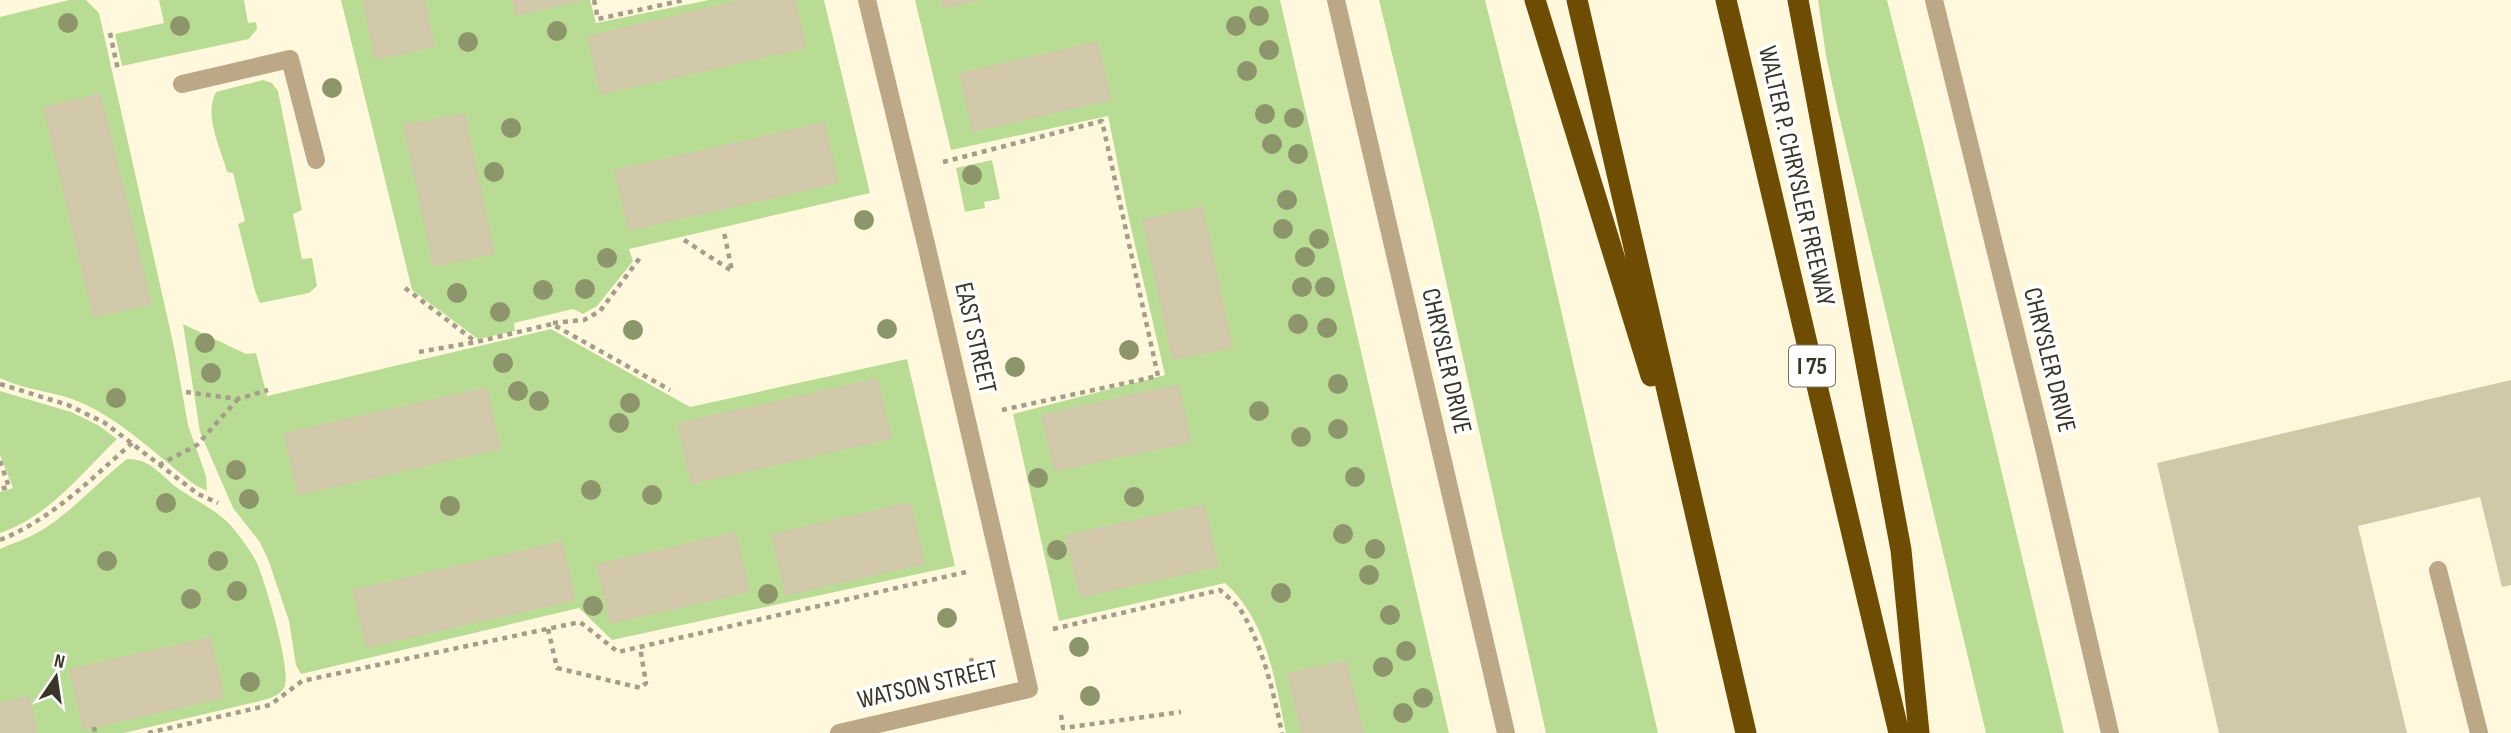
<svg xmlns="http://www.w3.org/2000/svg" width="2511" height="733" viewBox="0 0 2511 733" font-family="'Sofia Sans Condensed',sans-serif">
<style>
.green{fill:#b9dc95}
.building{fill:#d0c8a8}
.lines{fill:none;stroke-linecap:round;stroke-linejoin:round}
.path{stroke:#a39d89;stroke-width:4.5;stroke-dasharray:5 5;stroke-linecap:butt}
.lane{stroke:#bca786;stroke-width:18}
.street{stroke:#bca786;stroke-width:18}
.highway{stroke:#6e4d02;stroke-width:21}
.tree{fill:#8c966a}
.labels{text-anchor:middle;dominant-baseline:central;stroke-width:7;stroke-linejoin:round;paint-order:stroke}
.shield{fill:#fff;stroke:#747268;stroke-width:2}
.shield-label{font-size:24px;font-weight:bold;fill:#393528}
.street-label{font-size:26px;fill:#393528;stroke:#fff}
</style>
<rect width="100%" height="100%" fill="#fff8dd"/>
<!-- green -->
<path class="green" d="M69,0H86L99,13L174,347L188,425L206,476L207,491L195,485C159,457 124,422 82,403C56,391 26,391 0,378V17Z
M159,0H244L248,23L256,22L257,29L249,39L122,66L115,34L164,23Z
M341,0H590L596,23L709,0H824L870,193L629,249L633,261L597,306L583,314L573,309L514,323L515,331L478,339L412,290Z
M915,0H1280L1449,733H1286C1275,681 1267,620 1225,583L1059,621L1013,414L1165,375L1129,219L1108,116L951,150Z
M1379,0H1485L1539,214L1658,733H1546L1434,227Z
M1818,0H1887L1924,146L2064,733H1986L1838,111L1826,56Z
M263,80L272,83L278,91L302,210L293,214L302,259L312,258L317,286L309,293L260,303L255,291L238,224L245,221L233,173L227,172C221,149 203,115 216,92Z
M992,160L1000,199L984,202L985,208L965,212L956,168Z
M183,324L246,354L256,353L267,396L551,329L690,407L907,359L955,566L612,640L579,608L301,674L296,665L289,621L268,559L259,541L233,508L200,432Z
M0,391L71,412L98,425L117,439C81,474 48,517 0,533V492L13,488L0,455Z
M127,459C149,458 160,474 176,487C194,500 218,510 233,528C241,538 251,551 257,563C265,582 293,673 284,688C278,698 265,699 256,702L124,733H0V549C10,544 21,541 31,536C66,519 96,483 127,459Z"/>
<!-- building -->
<path class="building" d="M362,0H425L435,47L375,60Z
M512,0H581V1L516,16Z
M740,0H796L807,48L600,95L587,36Z
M941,0H978V1L943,9Z
M1098,41L1112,100L972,132L959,73Z
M101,93L152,304L93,318L43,107Z
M465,113L495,254L433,267L403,125Z
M825,122L839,183L628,231L614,170Z
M1203,206L1233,348L1172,360L1142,219Z
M878,378L892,439L691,484L677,423Z
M2511,380V585L2502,587L2480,497L2358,526L2407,733H2219L2157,463Z
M1179,384L1192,442L1054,472L1041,415Z
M487,387L501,449L298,495L283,433Z
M911,502L925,564L785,596L771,534Z
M1205,504L1219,567L1080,598L1065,535Z
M736,532L750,592L610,624L596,564Z
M562,541L576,600L366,648L352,590Z
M211,637L225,698L83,730L69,669Z
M1347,660L1364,733H1301L1287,673Z
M30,696L37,733H0V702Z"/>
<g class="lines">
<!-- path -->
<path class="path" d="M594,0L598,19L684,0
M110,33L118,70
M943,162L1102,121L1158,376L1002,410
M684,240L732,271L724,232
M405,288L476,342
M553,323L584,320L600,311L642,255
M419,352L476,342L552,324L670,390
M0,384L68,405L105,423L198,494L218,503
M186,392L238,399L268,390
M0,461L9,487L0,489
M159,465L197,445L238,399
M0,540C52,519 90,480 132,443
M548,629L557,668L641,688L646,683L640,647
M1053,629L1220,590C1226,596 1235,602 1240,609C1263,646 1273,691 1282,733
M971,658L972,663
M1061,715L1063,728L1181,712
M94,727L95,733
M148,733L270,705L302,681L580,622L618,652L966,572"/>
<!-- lane -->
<path class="lane" d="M182,84L290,59L316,160
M2438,570L2479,733"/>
<!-- street -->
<path class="street" d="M1336,0L1506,733
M1934,0L2044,448L2110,733
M839,733L1029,689L927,248L867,0"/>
<!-- highway -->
<path class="highway" d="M1535,0L1651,376
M1577,0L1746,733
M1726,0L1899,733
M1798,0L1901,550L1919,733"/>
</g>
<!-- trees -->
<g class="tree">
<circle cx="1259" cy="16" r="10"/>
<circle cx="68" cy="23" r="10"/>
<circle cx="180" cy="26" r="10"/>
<circle cx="1236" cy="26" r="10"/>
<circle cx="557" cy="31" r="10"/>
<circle cx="468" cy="42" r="10"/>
<circle cx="1269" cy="50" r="10"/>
<circle cx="1247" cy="71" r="10"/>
<circle cx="332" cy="88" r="10"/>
<circle cx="1265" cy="114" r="10"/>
<circle cx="1294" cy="118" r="10"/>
<circle cx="511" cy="128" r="10"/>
<circle cx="1272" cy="144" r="10"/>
<circle cx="1298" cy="154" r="10"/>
<circle cx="494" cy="172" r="10"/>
<circle cx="972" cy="175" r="10"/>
<circle cx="1287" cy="200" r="10"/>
<circle cx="864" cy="220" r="10"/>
<circle cx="1283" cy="229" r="10"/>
<circle cx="1319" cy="239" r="10"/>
<circle cx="1305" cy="257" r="10"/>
<circle cx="607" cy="258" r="10"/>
<circle cx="1302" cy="287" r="10"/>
<circle cx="1325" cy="287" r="10"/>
<circle cx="585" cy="289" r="10"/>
<circle cx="543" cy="290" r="10"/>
<circle cx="457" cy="293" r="10"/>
<circle cx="500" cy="312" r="10"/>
<circle cx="1298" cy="324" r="10"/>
<circle cx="1327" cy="328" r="10"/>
<circle cx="887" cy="329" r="10"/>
<circle cx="633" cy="330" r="10"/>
<circle cx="205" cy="343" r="10"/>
<circle cx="1129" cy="350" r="10"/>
<circle cx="503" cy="363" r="10"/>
<circle cx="1015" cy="367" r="10"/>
<circle cx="211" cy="373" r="10"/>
<circle cx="1338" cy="384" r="10"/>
<circle cx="518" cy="391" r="10"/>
<circle cx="116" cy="398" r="10"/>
<circle cx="539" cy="401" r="10"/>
<circle cx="630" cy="403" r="10"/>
<circle cx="1259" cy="411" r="10"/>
<circle cx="619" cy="423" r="10"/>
<circle cx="1338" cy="429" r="10"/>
<circle cx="1301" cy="437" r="10"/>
<circle cx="236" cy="470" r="10"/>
<circle cx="1355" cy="477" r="10"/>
<circle cx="1038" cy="478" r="10"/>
<circle cx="591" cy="490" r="10"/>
<circle cx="652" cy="495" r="10"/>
<circle cx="1134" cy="497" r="10"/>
<circle cx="249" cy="499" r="10"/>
<circle cx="166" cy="503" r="10"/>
<circle cx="450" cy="506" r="10"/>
<circle cx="1343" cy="534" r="10"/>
<circle cx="1375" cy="549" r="10"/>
<circle cx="1057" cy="550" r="10"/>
<circle cx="107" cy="561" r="10"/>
<circle cx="218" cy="561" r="10"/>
<circle cx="1369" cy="575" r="10"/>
<circle cx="237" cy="591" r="10"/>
<circle cx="1281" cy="593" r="10"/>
<circle cx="768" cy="594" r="10"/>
<circle cx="191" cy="599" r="10"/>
<circle cx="593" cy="606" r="10"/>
<circle cx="1390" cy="615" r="10"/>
<circle cx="947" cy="618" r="10"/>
<circle cx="1079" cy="647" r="10"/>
<circle cx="1406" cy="651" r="10"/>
<circle cx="1383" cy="667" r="10"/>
<circle cx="250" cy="682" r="10"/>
<circle cx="1090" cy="696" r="10"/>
<circle cx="1423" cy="698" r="10"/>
<circle cx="1403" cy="713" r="10"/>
</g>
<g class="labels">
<!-- shield labels -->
<rect class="shield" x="1789" y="345.5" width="46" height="41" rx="5"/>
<g class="shield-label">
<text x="1812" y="366">I 75</text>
</g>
<!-- street labels -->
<g class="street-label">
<text transform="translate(1796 176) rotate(77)">WALTER P. CHRYSLER FREEWAY</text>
<text transform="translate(975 338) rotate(77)">EAST STREET</text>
<text transform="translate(2049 360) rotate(76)">CHRYSLER DRIVE</text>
<text transform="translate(1446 361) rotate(77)">CHRYSLER DRIVE</text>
<text transform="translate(928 685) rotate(-13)">WATSON STREET</text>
</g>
</g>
<!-- north arrow -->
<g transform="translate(56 677) rotate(13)" stroke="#ffffff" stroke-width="5" paint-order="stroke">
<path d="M0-5L12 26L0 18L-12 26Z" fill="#393528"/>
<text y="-10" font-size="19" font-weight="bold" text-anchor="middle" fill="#393528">N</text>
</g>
</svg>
